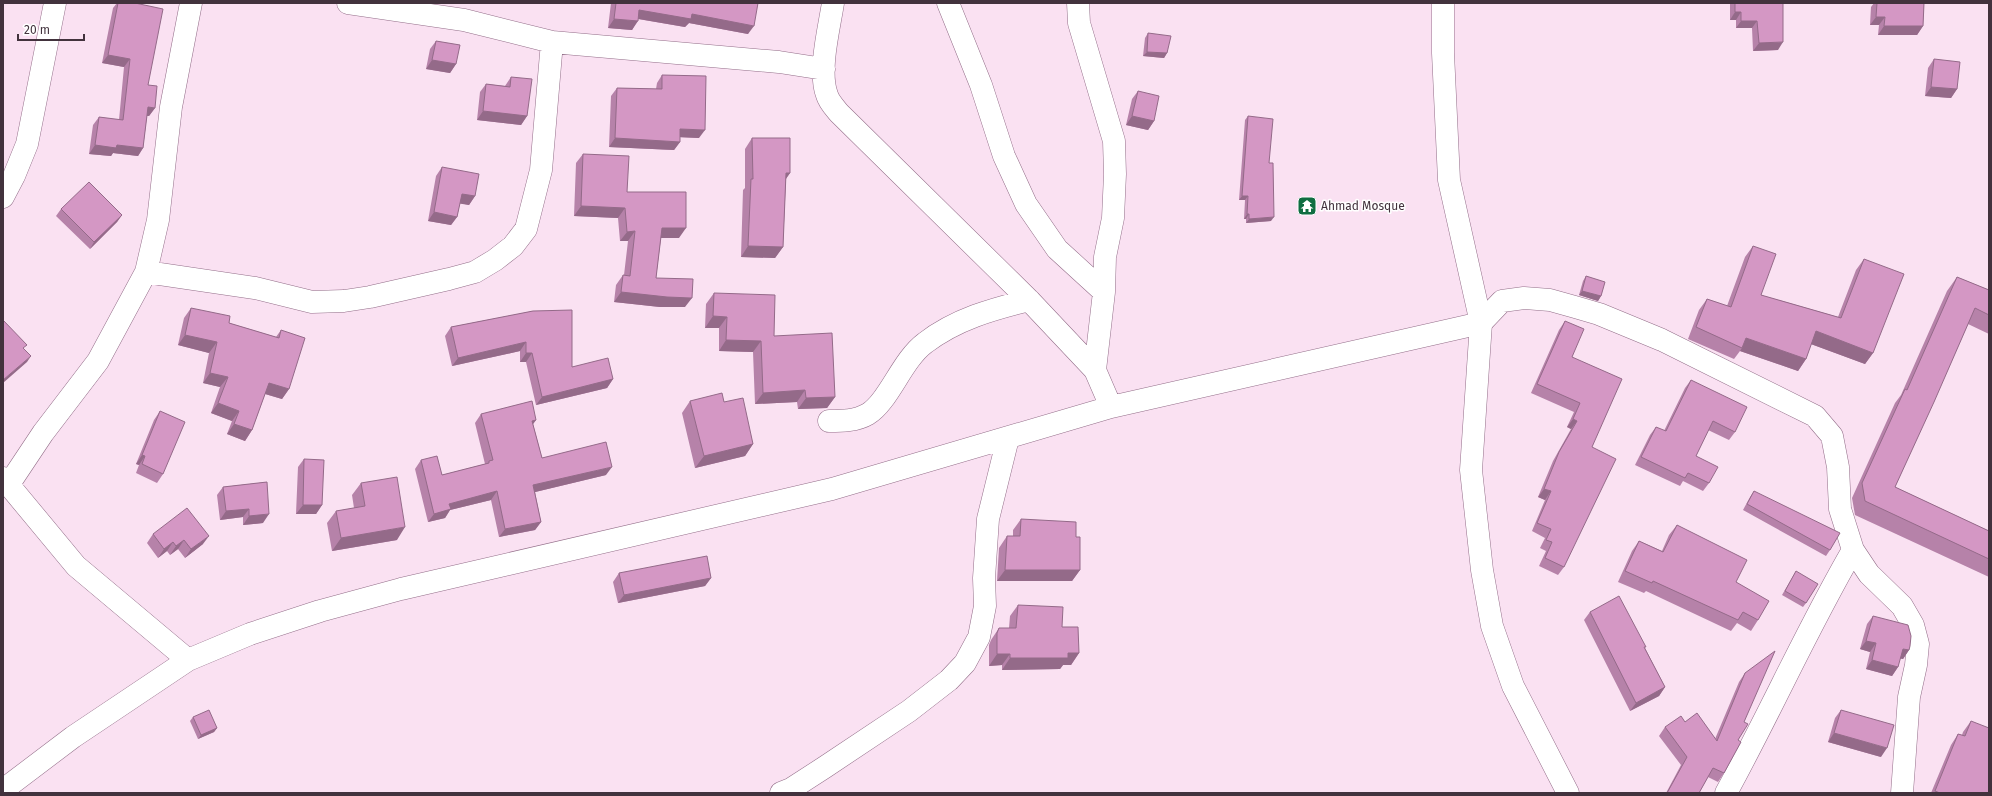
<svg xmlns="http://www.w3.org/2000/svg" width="1992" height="796" viewBox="0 0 1992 796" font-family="'Fira Sans',sans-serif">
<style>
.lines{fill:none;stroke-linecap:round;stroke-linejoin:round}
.minor-casing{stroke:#936e89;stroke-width:23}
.highway-casing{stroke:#936e89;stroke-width:23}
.minor{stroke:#fff;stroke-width:22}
.highway{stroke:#fff;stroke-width:22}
.wall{fill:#b682a9}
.shaded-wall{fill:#946a89}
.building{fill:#d497c4;stroke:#946a89}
.labels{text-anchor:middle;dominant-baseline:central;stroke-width:3;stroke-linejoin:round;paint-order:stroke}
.poi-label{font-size:12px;fill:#42323d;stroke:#fff;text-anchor:start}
</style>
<rect width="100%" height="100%" fill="#fae1f2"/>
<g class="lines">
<!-- minor casing -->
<g class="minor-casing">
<path id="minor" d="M348,3L464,20L552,42L779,62L824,69
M833,3C829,29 818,71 827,95C829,102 835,108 839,113L1029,300L1095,370
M948,3L981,85L1004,156L1026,204L1057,249L1104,292
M1078,3L1079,23L1114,141L1115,174L1113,218L1105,257L1104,292L1095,370L1111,407
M3,197L14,176L27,144L55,3
M146,272L255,288L312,302L344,301L370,297L449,279L475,272L495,260L513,246L526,229L541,170L552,42
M829,421C842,421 856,421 868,414C889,401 902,360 925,343C956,319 993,309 1029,300
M3,478L76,566L188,660
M9,484L43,433L98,361L146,272L158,220L171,107L191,3
M3,790L73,737L188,660L250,634L320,611L401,589L832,489L1111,407L1481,323L1502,301L1524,298L1550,300L1575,307L1599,314L1662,340L1815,416L1832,436L1838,467L1840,509L1853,550L1869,574L1902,606L1913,625L1918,644L1916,665L1909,697L1902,793
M781,793L791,789L825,767L909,711L949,680L965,663L979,637L985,606L984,578L988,519L1008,438
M1726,793C1770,713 1807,629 1853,550"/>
</g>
<!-- highway casing -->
<g class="highway-casing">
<path id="highway" d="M1443,3V53L1449,180L1481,323L1471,470L1482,570L1492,626L1513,686L1568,793"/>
</g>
<!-- minor -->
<use href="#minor" class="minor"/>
<!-- highway -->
<use href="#highway" class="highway"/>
</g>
<!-- wall -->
<path class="wall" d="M117,3H135L148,85L155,108L149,116H147L143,148L138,156L113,153L111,156L89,154L93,125L99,117L119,120L124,67L102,63L113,8Z
M611,3H758L748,34L689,23L685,27L638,19L632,30L608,28Z
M1730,3H1783L1778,50L1753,51L1752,28H1736V20H1730Z
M1874,3H1924L1923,26L1917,35H1878L1879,25H1870L1871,7Z
M1148,33L1167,53L1164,58L1143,56L1145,38Z
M436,41L456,64L450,73L426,69L430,49Z
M1934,59L1957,89L1951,98L1925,96L1928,68Z
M662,75L699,138L680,137V142L674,150L609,147L611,96L617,88L656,89L657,83Z
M511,77L527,116L521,125L477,120L480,92L486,84L505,86Z
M1138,91L1154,121L1148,130L1126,125L1132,99Z
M1248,116L1269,163L1271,221L1246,223V219H1244L1245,200H1239L1245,120Z
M752,138L790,173L786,179L783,247L775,258L741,257L743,190L745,188V149Z
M583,154L679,238H661L656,278L685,307H660L614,302L616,285L623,275H624L628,241H620L618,218L574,216L576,163Z
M442,167L475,196L469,205L460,203L457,217L451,225L428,221L436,176Z
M61,209L122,215L117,222L90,249L56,216Z
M1753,246L1761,295L1838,317L1856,270L1864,259L1873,353L1865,364L1811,344L1806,359L1798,371L1740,351L1734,359L1688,339L1699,310L1707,299L1727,306L1745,257Z
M1586,276L1601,296L1598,301L1579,295L1583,281Z
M1957,277L1989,290V334L1968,324L1895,487L1989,531V577L1855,515L1852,498L1895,403L1901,395L1947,291Z
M714,293L774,336L835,397L827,408L798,409L797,402L755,404L753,352L719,351V328H705L706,304Z
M191,308L229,323L276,337L281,330L289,389L282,399L265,394L252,430L245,441L227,434L232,421L211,413L220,387L203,383L209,353L178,345L184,318Z
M533,311L572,367L613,379L607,388L536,405L526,362H520V351L452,366L445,336L451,327Z
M1565,321L1572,357L1592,447L1564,567L1558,575L1539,566L1546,551L1540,548L1545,538L1532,531L1545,500L1538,497L1553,461L1571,429L1567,427L1574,412L1531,393L1559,330Z
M1691,380L1735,432L1729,440L1708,430L1696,456L1709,483L1703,491L1683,481L1680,486L1635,465L1650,435L1656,427L1664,431L1685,388Z
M690,401L724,402L753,444L745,456L695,468L682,413Z
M160,411L163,474L157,483L136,473L139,465L136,464L154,420Z
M481,414L536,420L533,424L542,458L606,475L535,492L541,522L535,530L499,537L491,500L450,510L445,518L428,522L415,469L421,460L442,475L485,464L475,423Z
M304,459L322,505L316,514H296L298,467Z
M267,482L263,523L243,525V517L220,520L217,495L223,487Z
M361,483L397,540L332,551L327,523L336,511L354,508L352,495Z
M1754,491L1830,550L1826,556L1743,510L1750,497Z
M1021,519L1076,537L1080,570L1072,581H997L999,548L1007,536H1013V530Z
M1677,525L1736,582L1758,620L1751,631L1737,623L1731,631L1646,591L1644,593L1618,582L1632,551L1639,541L1662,551L1669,535Z
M153,534L203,544L185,558L178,549L170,555L167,551L158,558L147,543Z
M1796,571L1806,603L1803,607L1782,595Z
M619,573L711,578L705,586L618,603L613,582Z
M1018,605L1062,627L1079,653L1071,665H1063L1060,669L1002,670V665L989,666V645L991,640L999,628H1009L1010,616Z
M1590,612L1645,648L1665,687L1659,696L1630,711L1584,620Z
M1873,616L1909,650L1903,659L1900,658L1898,667L1892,676L1866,669L1870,652L1860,649L1867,624Z
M1745,673L1744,722L1738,740L1724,773L1718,782L1708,777L1699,793H1666L1681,765L1659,736L1665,727L1685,722L1715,739L1739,682Z
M1841,710L1881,757L1828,742L1835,718Z
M193,717L217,728L214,732L198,739L190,721Z
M1971,721L1989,793H1931L1951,745L1958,734L1962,735L1963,732Z"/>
<!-- shaded-wall -->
<path class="shaded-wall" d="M639,10L692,14L754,26L748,34L689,23L685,27L633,18Z
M1735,12H1741L1736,20H1730Z
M1876,17H1885L1879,25H1870Z
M614,19L638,21L632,30L608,28Z
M1741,21H1757L1752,28H1736Z
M1884,26H1923L1917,35H1878Z
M1783,42L1778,50L1753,51L1759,43Z
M1147,52L1167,53L1164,58L1143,56Z
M108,55L130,59L124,67L102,63Z
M432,60L456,64L450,73L426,69Z
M1931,87L1957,89L1951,98L1925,96Z
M148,107L155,108L149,116L143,115Z
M483,111L527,116L521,125L477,120Z
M1132,116L1154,121L1148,130L1126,125Z
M680,129L705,130L699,138L675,137Z
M615,138L680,142L674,150L609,147Z
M95,145H117L143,148L138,156L113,153L111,156L89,154Z
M786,173H790L782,184Z
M462,194L475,196L469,205L456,203Z
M1242,196H1248L1245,200H1239Z
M581,206L625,208L618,218L574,216Z
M434,212L457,217L451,225L428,221Z
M1247,214H1249L1246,219H1244Z
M122,215L117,222L90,249L94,242Z
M1274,217L1271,221L1246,223L1249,219Z
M662,228H686L679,238H655Z
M635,231L628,241H620L627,232Z
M748,246L783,247L775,258L741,257Z
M1582,291L1601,296L1598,301L1579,295Z
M621,292L692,298L685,307H660L614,302Z
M713,316L727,317L719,328H705Z
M1816,331L1873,353L1865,364L1808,343Z
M185,335L217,342L209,353L178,345Z
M1746,338L1806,359L1798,371L1740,351L1742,348Z
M726,340L761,341L753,352L719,351Z
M526,342L520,351L452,366L458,358Z
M526,353H532L526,362H520Z
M31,356L27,362L3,383V380Z
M210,373L228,377L220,387L203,383Z
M613,379L607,388L536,405L542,397Z
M269,383L289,389L282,399L262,393Z
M805,390L797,402L755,404L763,393Z
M835,397L827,408L798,409L806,398Z
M218,403L239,411L232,421L211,413Z
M1573,419L1577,421L1571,429L1567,427Z
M536,420L530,428L532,421Z
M234,424L252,430L245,441L227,434Z
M753,444L745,456L695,468L704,456Z
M142,455L145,456L139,465L136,464Z
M612,467L606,475L527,494L533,485Z
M1544,489L1551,491L1545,500L1538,497Z
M497,491L491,500L450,510L445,518L428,522L434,514L449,504Z
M303,505H322L316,514H296Z
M249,509L243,517L220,520L226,511Z
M269,514L263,523L243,525L249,516Z
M541,522L535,530L499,537L505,529Z
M405,527L397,540L332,551L341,538Z
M209,536L203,544L185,558L191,549Z
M184,540L178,549L170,555L176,546Z
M173,542L167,551L158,558L164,549Z
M1005,570H1080L1072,581H997Z
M711,578L705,586L618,603L624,595Z
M1866,641L1876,643L1870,652L1860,649Z
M1903,649L1909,650L1903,659L1897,658Z
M1068,653H1079L1071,665H1063L1060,669L1002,670L1010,658Z
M997,654H1010L1002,665L989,666Z
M1872,660L1898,667L1892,676L1866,669Z
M1665,687L1659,696L1630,711L1636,703Z
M217,728L214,732L198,739L201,735Z
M1834,733L1887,748L1881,757L1828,742Z"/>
<!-- building -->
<path class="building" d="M118,3H135L163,9L148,85L157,86L155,108L148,107L143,148L117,145L116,148L95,145L99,117L123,120L130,59L108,55Z
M616,3H758L754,26L692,14L691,19L639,10L638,21L614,19Z
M1735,3H1783V42L1759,43L1757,21H1741V12H1735Z
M1877,3H1924L1923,26H1884L1885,17H1876Z
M1148,33L1171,36L1167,53L1147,52Z
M436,41L460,45L456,64L432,60Z
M1934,59L1960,62L1957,89L1931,87Z
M662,75L706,76L705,130L680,129V142L615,138L617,88L662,89Z
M511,77L532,79L527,116L483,111L486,84L510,87Z
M1138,91L1159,96L1154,121L1132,116Z
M1248,116L1273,119L1269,163H1273L1274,217L1249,219V214H1247L1248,196H1242Z
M752,138H790V173H786L783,247L748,246L751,179H753Z
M583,154L629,156L627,192H686V228H662L656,278L693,279L692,298L667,297L621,292L623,275L630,276L635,231L627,232L625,208L581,206Z
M442,167L479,174L475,196L462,194L457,217L434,212Z
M89,182L122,215L94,242L61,209Z
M1753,246L1776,254L1761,295L1841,318L1864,259L1904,274L1873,353L1816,331L1806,359L1746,338L1742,348L1696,327L1707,299L1731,307Z
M1586,276L1605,282L1601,296L1582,291Z
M1957,277L1989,290V315L1975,308L1934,402L1895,487L1989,531V559L1865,501L1862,483L1905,389L1907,390Z
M714,293L775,295L774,336L832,333L835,397L806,398L805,390L763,393L761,341L726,340L727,317L713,316Z
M191,308L230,316L229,323L279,338L281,330L305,338L289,389L269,383L252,430L234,424L239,411L218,403L228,377L210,373L217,342L185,335Z
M572,310V367L608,358L613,379L542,397L532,353H526V342L458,358L451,327L533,311Z
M3,320L27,345L23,348L31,356L3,380Z
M1565,321L1584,329L1572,357L1622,379L1592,447L1616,459L1564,567L1545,558L1552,542L1546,540L1551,529L1537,523L1551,491L1544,489L1559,452L1577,421L1573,419L1580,403L1537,384Z
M1691,380L1747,407L1735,432L1713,421L1696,456L1718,467L1709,483L1688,473L1685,478L1641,457L1656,427L1666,431Z
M722,393L724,402L743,398L753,444L704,456L690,401Z
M532,401L536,420L532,421L542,458L606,442L612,467L533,485L541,522L505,529L497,491L449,504L451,509L434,514L421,460L437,456L442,475L489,463V461L493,460L481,414Z
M160,411L185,422L163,474L142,464L145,456L142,455Z
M304,459L324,460L322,505H303Z
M397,477L405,527L341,538L336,511L365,506L361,483Z
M267,482L269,514L249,516V509L226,511L223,487Z
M1754,491L1840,533L1830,550L1747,504Z
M187,508L209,536L191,549L184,540L176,546L173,542L164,549L153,534Z
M1021,519L1076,522V537H1080V570H1005L1007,536H1020Z
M1677,525L1747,560L1736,582L1769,601L1758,620L1743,612L1738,620L1653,581L1652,583L1625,571L1639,541L1663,552Z
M707,556L711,578L624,595L619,573Z
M1796,571L1818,584L1806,603L1785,591Z
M1619,596L1646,647H1644L1665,687L1636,703L1590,612Z
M1018,605L1063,607L1062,627H1078L1079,653H1068V658H1010V654H997V633L999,628H1016Z
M1873,616L1908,625L1911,636L1910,646L1909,650L1903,649L1898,667L1872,660L1876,643L1866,641Z
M1775,651L1744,722L1748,724L1738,740L1741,742L1724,773L1713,768L1699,793H1667L1687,757L1665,727L1681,716L1685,722L1697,713L1717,741L1745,673Z
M209,710L217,728L201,735L193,717Z
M1841,710L1894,725L1887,748L1834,733Z
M1971,721L1989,728V793H1940L1935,791L1958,734L1965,736Z"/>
<!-- icons -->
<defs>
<g id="temple-square" transform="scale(1)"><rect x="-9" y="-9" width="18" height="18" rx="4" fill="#0f6d41" stroke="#fff"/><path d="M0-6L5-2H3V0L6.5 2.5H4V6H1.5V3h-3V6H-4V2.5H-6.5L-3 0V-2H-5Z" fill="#fff"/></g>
</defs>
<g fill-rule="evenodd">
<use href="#temple-square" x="1307" y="206"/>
</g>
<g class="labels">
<!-- poi labels -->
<g class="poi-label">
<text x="1321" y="206">Ahmad Mosque</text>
</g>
</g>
<!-- border -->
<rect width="1992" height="796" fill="none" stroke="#42323d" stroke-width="8"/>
<!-- scale -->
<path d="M18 34v6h66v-6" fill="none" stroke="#42323d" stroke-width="2"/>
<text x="24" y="34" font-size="12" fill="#42323d" stroke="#ffffff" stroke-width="3" paint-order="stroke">20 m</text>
</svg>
